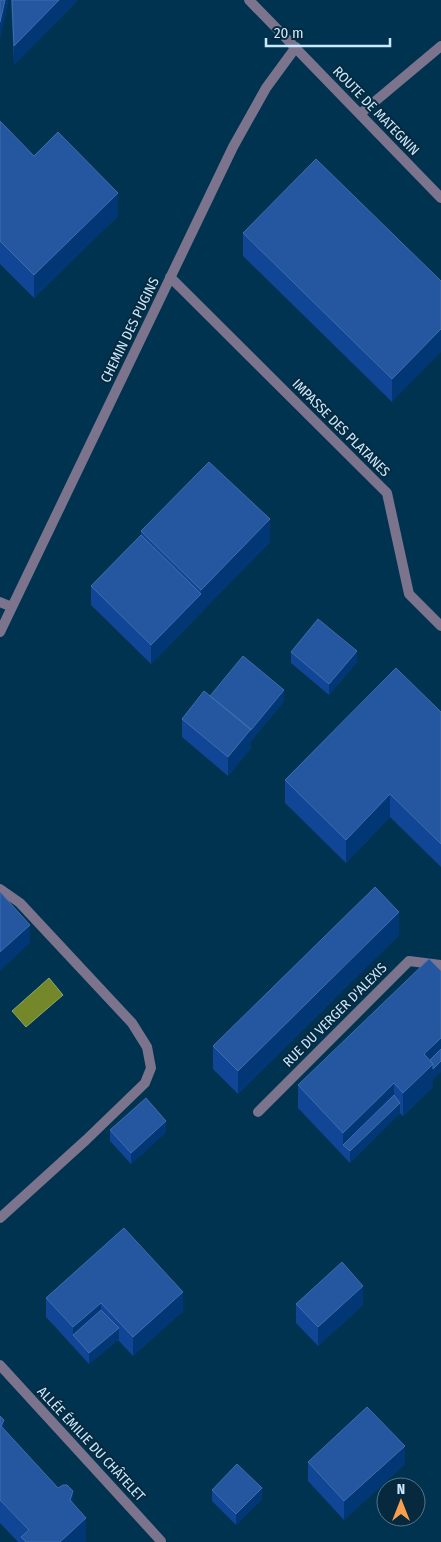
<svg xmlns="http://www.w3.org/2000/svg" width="441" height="1542" viewBox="0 0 441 1542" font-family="'Fira Sans Condensed',sans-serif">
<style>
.water{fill:#74882a;stroke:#8ea56a}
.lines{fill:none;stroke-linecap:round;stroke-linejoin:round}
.lane{stroke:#7c738d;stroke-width:10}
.street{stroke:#7c738d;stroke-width:10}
.wall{fill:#114595}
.shaded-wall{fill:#023775}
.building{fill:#2557a0;stroke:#3f6eaf}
.labels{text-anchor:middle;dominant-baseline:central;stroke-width:4;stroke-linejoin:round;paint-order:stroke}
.street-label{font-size:14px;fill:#cae8ff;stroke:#07293d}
</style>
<rect width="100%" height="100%" fill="#003350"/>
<!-- water -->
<path class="water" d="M49,978L63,995L26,1027L12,1011Z"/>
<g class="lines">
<!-- lane -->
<path class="lane" d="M0,889L20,903L132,1023L147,1047L151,1068L145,1083L86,1140L0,1218
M258,1112L409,961L441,965"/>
<!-- street -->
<path class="street" d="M249,0L441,198
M360,114L441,46
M170,277L387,493L409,594L441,626
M0,602L12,607
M0,632L233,147L266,88L296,47
M0,1365L161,1541L160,1542"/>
</g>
<!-- wall -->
<path class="wall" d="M11,0H77V1L14,65Z
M0,121L34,156L118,216L34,298L0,264Z
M243,233L441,281L392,402L243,256Z
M141,531L270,542L151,664L91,605V586L141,535Z
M291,652L357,662L329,695L291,663Z
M210,696L284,701L251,741V748L228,776L182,737V719Z
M441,712V867L390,817L346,863L285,803V780Z
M399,935L238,1094L213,1069V1046Z
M433,1080V1087L403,1116L400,1113L350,1163L298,1108V1085Z
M110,1130L166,1132L131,1164L110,1141Z
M124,1228L183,1311L133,1356L118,1340L89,1364L46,1317V1298Z
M296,1304L363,1305L318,1346L296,1323Z
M0,1416L4,1429L73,1504L86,1541L85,1542H18L0,1523Z
M308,1462L405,1464L344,1520L308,1481Z
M212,1490L262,1499L236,1525L212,1501Z"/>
<!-- shaded-wall -->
<path class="shaded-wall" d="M5,0H9L0,40V22Z
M59,0H77V1L14,65V46Z
M118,193V216L34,298V275Z
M441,329V352L392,402V379Z
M270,519V542L151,664V645L201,594V590Z
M357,651V662L329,695V684Z
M284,690V701L251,741V748L228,776V757Z
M390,794V817L346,863V840Z
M399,912V935L238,1094V1071Z
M30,925V943L0,971V952Z
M441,1038V1072L433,1080V1087L403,1116V1093L424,1054Z
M394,1083V1106L343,1145V1156V1133Z
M400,1103V1114L350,1163V1151Z
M166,1121V1132L131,1164V1153Z
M363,1286V1305L318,1346V1327Z
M183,1292V1311L133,1356V1337Z
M101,1303V1321L73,1335V1346V1327Z
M119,1328V1339L89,1364V1353Z
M4,1420V1443L1,1426Z
M405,1446V1464L344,1520V1501Z
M262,1488V1499L236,1525V1514Z
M73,1491V1514L70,1500Z
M86,1518V1541L85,1542H60Z"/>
<!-- building -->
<path class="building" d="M0,0H5L0,22Z
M12,0H59L14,46Z
M0,121L34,156L58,132L118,193L34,275L0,241Z
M316,159L441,281V329L392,379L243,233Z
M209,462L270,519L201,590L141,531Z
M141,535L201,594L151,645L91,586Z
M318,619L357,651L329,684L291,652Z
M243,656L284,690L251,730L210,696Z
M396,668L441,712V844L390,794L346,840L285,780Z
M204,691L251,729L228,757L182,719Z
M375,887L399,912L238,1071L213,1046Z
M0,892L30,925L0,952Z
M429,959L441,971V1038L424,1054L433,1064L403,1093L394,1083L343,1133L298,1085Z
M441,1049V1061L433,1069V1064L430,1060Z
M394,1095L400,1103L350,1151L343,1145Z
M146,1098L166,1121L131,1153L110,1130Z
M124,1228L183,1292L133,1337L101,1303L73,1327L46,1298Z
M342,1262L363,1286L318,1327L296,1304Z
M101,1310L119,1328L89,1353L73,1335Z
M367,1407L405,1446L344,1501L308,1462Z
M0,1416L4,1420L1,1426L58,1488L63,1485H67L73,1491L70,1500L86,1518L60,1542H26L21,1537L29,1530L0,1500Z
M237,1464L262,1488L236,1514L212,1490Z"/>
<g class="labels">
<!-- street labels -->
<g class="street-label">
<text transform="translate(376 111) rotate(46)">ROUTE DE MATEGNIN</text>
<text transform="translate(130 330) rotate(-64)">CHEMIN DES PUGINS</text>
<text transform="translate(341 428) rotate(45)">IMPASSE DES PLATANES</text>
<text transform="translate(335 1015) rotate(-45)">RUE DU VERGER D'ALEXIS</text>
<text transform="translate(91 1444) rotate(47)">ALLÉE ÉMILIE DU CHÂTELET</text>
</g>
</g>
<!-- north arrow -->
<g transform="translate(401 1502)"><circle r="24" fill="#07293d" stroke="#55758b"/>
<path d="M0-4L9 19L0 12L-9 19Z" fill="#f99f4d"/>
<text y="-8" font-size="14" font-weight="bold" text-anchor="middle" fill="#cae8ff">N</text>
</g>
<!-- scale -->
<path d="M266 38v8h124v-8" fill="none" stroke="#cae8ff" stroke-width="2.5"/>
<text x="274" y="38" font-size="15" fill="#cae8ff" stroke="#07293d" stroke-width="4" paint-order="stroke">20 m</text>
</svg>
